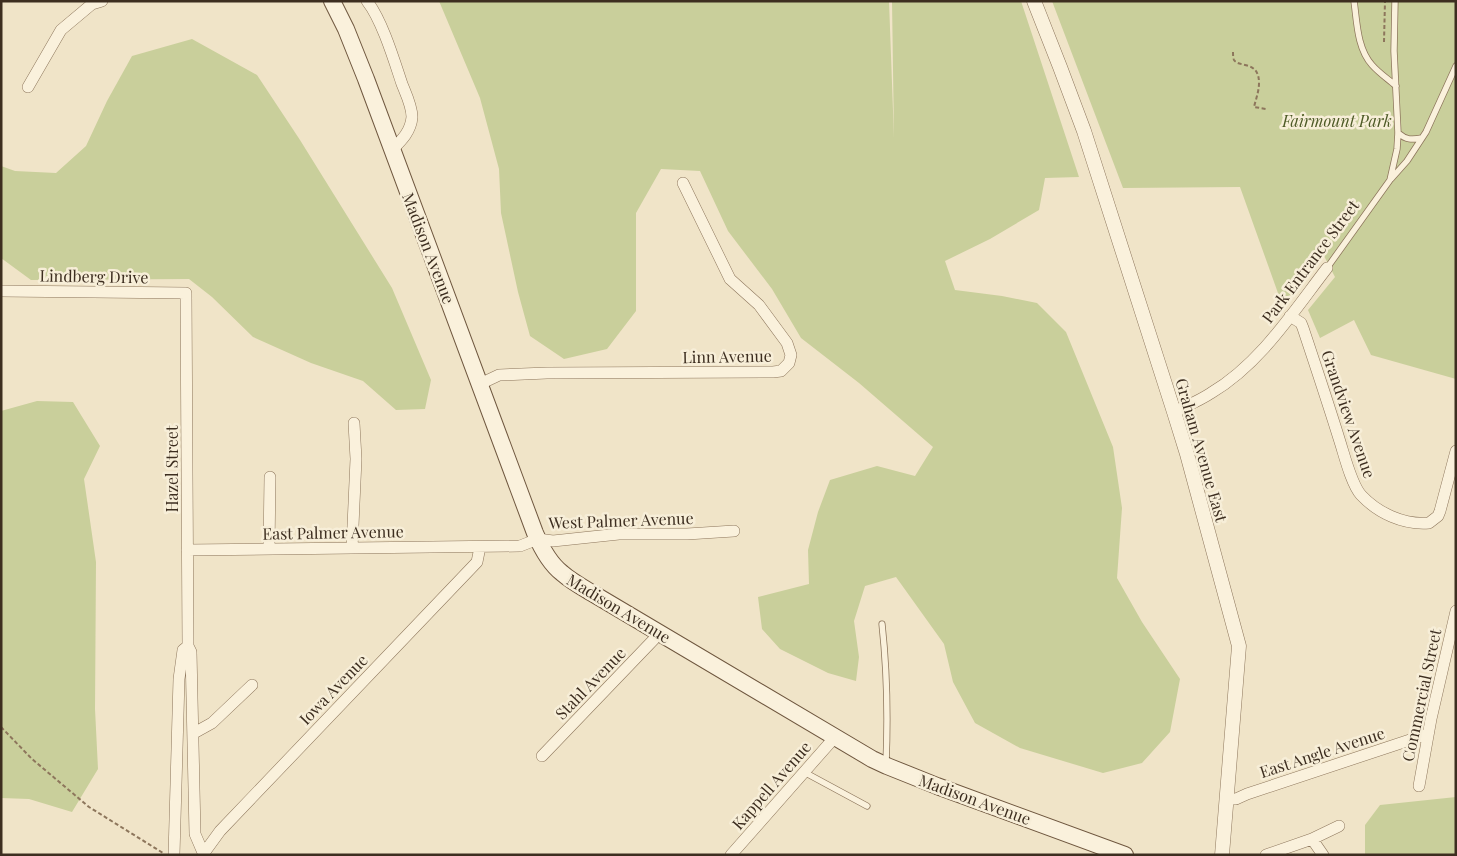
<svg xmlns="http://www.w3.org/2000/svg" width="1457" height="856" viewBox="0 0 1457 856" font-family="'Playfair Display',serif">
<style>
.green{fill:#c9cf9b}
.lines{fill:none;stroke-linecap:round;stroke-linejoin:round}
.service-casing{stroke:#8d765c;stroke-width:7}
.minor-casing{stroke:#8d765c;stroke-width:12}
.tertiary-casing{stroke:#8d765c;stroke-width:15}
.secondary-casing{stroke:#6f573f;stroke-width:18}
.path{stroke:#8d765c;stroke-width:2;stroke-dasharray:4 2.5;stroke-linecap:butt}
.service{stroke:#faf1dc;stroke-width:5.5}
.minor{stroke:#faf1dc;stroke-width:11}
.tertiary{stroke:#faf1dc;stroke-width:14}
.secondary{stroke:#faf1dc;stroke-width:16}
.labels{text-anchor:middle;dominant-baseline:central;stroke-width:5;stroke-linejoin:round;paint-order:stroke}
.park-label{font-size:16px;font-style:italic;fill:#4d5a26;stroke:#f7eed8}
.street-label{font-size:16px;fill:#3d2e20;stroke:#f7eed8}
</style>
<rect width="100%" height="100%" fill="#f0e4c8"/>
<!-- green -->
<path class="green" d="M439,1H889L894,138L892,1H1021L1079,177L1045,178L1039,210L990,239L945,261L955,290L1002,296L1037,303L1066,332L1113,447L1122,508L1117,578L1142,622L1180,679L1170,732L1142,763L1103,773L1020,748L975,723L953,682L944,644L896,577L865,586L854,621L859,657L856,681L828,673L780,649L762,629L758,597L809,584L808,550L818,512L830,480L877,466L915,476L933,447L859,383L801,338L772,289L728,231L700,171L661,169L636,213V311L607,349L564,359L530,336L518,292L501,213L499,169L480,98Z
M1052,1H1456V379L1371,355L1354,320L1320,338L1308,310L1335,277L1324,256L1283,307L1240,187L1123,188Z
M192,39L257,75L300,140L392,288L431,380L425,409L396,410L363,381L311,363L253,337L212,297L189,279L31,280L1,258V166L15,171L56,173L86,146L107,101L132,56Z
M37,401L73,402L100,446L84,479L96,562L95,709L98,769L72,812L29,799L1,798V411Z
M1456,797V855H1365V825L1380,805Z"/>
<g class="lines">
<!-- service casing -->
<g class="service-casing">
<path id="service" d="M1354,1C1357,22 1357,48 1372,65C1379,73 1388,79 1396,86
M1398,133C1406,140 1412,140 1422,138
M1391,179L1407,161L1426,132L1456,66
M1327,268L1390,180L1397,149L1398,133L1394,51L1395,1
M882,624C887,670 888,717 886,763
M804,772L867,806"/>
</g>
<!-- minor casing -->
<g class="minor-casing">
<path id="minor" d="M367,1C382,20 394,60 402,84C406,94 412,106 412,117C411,131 402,140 392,150
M28,87L61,30L92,4L102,1
M1,291L186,293L188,646L183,650L179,679L174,855
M1290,316L1301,323L1303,328C1316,367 1329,406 1341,445C1345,458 1352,485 1361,495C1378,513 1403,525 1429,523L1438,516L1440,511L1456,451
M480,384L499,375L547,373L773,372L781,371L789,363L791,355L787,343L759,305L730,279L683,183
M1174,412C1186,406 1199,401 1211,393C1260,364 1293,312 1327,268
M352,548L356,459L354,423
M269,549L270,477
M187,550L520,546L538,539L553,541L619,534H687L734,531
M188,646L191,652L195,834L204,855
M194,733L212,723L252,685
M542,756L660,633
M1419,786L1431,719L1456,611
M1227,799H1236L1247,794L1428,734
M1312,839L1323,855
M204,853L220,831L477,562L480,547
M731,855L835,737
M1266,855L1312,839L1339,826"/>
</g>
<!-- tertiary casing -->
<g class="tertiary-casing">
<path id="tertiary" d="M1034,1L1060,67L1084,131L1174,412L1187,454L1239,646L1222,855"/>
</g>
<!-- secondary casing -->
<g class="secondary-casing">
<path id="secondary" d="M332,1L346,29L366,79L535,533C541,547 549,563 562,573C571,581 582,587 592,593L872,759L887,766L937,786L1125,855"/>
</g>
<!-- path -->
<path class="path" d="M1384,42L1385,1
M1233,52C1233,54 1233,58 1234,60C1239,68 1259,60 1259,83C1259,91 1256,99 1254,107L1266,109
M1,727L32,759L89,807L163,853"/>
<!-- service -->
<use href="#service" class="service"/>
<!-- minor -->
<use href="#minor" class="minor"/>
<!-- tertiary -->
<use href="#tertiary" class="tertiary"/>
<!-- secondary -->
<use href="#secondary" class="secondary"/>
</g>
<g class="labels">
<!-- park labels -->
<g class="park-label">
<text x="1337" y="120">Fairmount Park</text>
</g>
<!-- street labels -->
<g class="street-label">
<text transform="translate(429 248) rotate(69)">Madison Avenue</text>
<text transform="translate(1310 261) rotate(-53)">Park Entrance Street</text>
<text transform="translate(94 276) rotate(1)">Lindberg Drive</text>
<text transform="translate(727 356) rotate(-1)">Linn Avenue</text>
<text transform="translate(1349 414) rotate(71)">Grandview Avenue</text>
<text transform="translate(1202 450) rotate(74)">Graham Avenue East</text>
<text transform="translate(171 469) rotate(-90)">Hazel Street</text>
<text transform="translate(621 520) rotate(-2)">West Palmer Avenue</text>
<text transform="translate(333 532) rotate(-1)">East Palmer Avenue</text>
<text transform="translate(619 608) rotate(31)">Madison Avenue</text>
<text transform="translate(590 683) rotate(-46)">Stahl Avenue</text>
<text transform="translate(333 689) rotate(-46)">Iowa Avenue</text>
<text transform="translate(1421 695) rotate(-78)">Commercial Street</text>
<text transform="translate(1322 752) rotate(-18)">East Angle Avenue</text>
<text transform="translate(771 785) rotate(-49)">Kappell Avenue</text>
<text transform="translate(975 799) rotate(20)">Madison Avenue</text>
</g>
</g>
<!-- border -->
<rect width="1457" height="856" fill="none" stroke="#3d2e20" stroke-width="5"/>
</svg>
